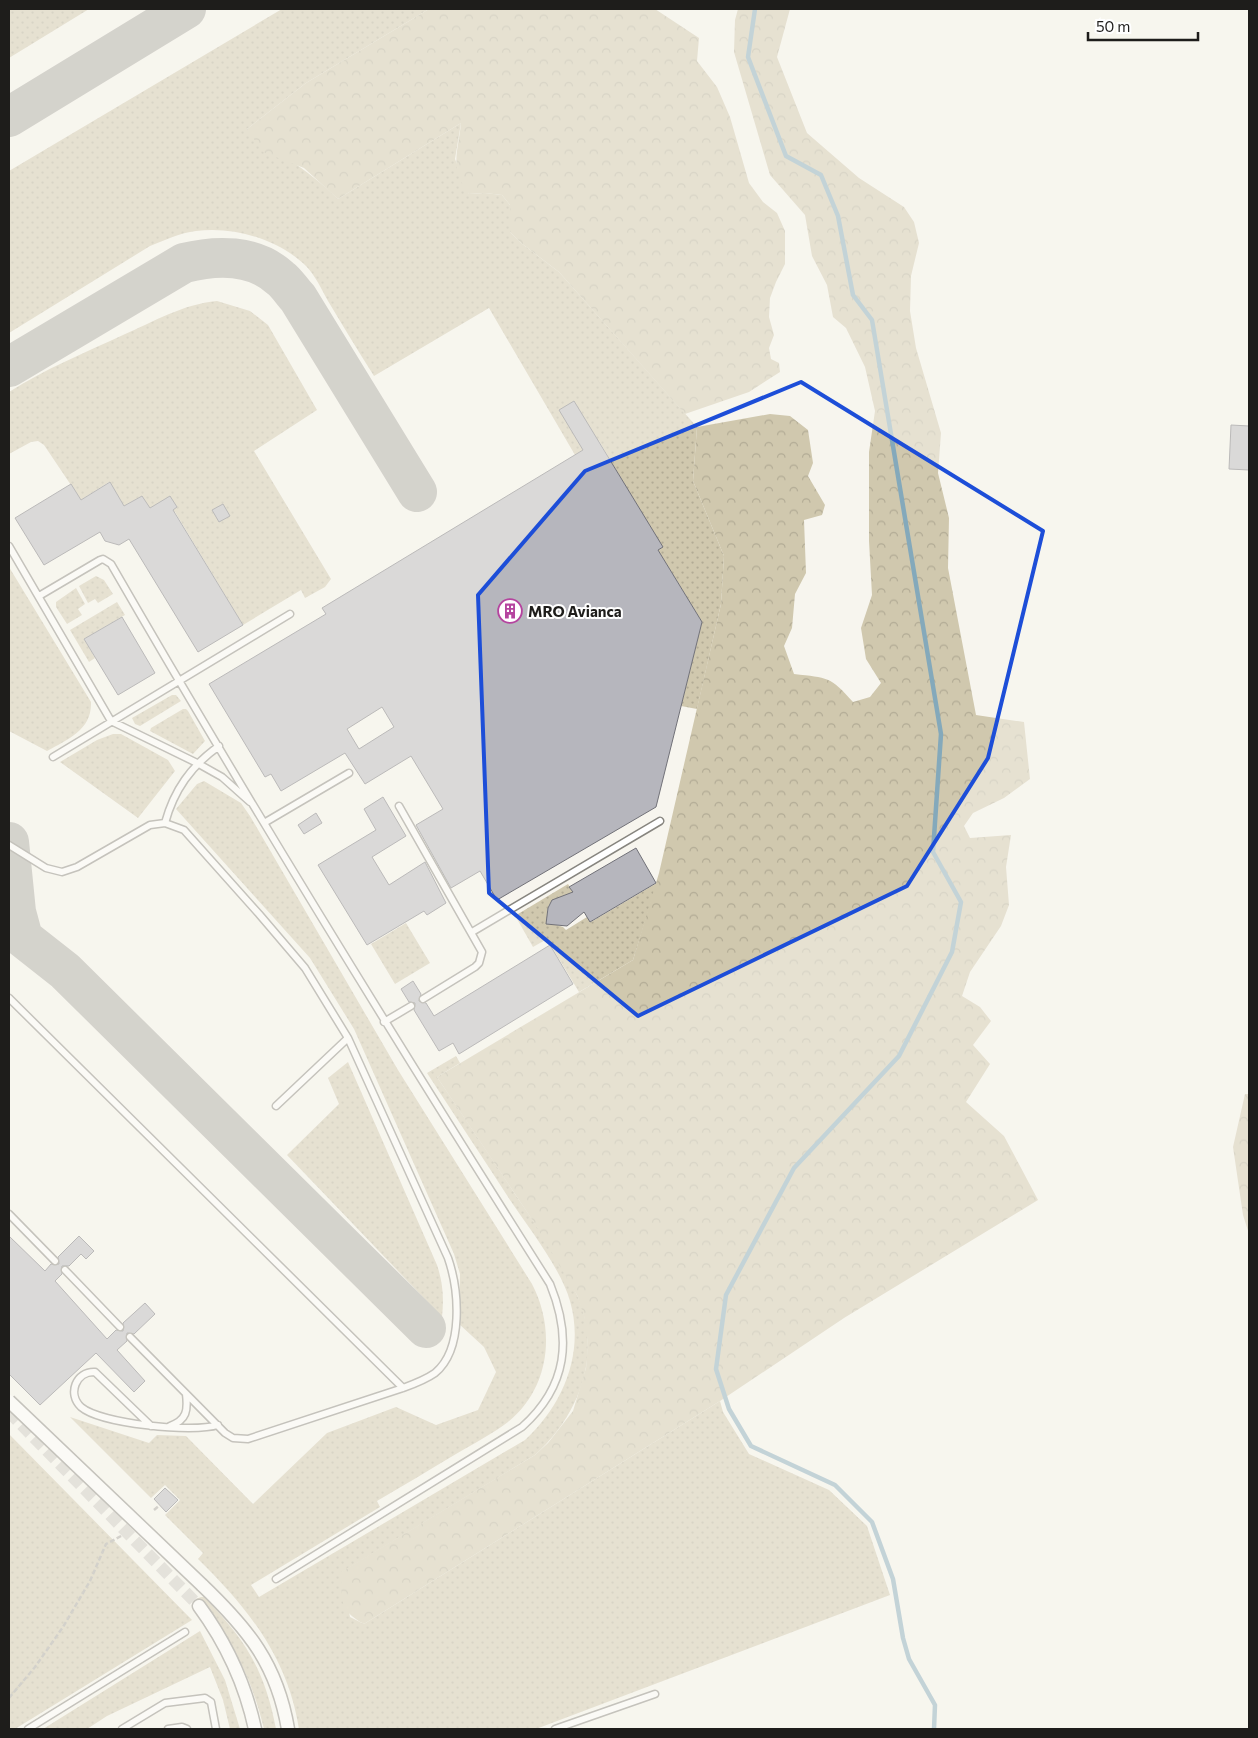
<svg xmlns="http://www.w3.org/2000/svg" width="1258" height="1738" viewBox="0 0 1258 1738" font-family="Commissioner,sans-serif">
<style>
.grass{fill:url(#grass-dots)}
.forest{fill:url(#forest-crowns)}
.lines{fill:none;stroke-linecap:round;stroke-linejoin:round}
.stream{stroke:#84a9bb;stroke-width:4.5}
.taxiway{stroke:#a9a8a2;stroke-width:40}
.building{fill:#b6b6bd;stroke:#717178;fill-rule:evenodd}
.minor-tunnel{stroke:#cccac4;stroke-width:12;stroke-dasharray:12 6;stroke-linecap:butt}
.service-casing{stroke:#87857f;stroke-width:9}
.minor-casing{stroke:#87857f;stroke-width:15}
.path{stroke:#a7a5a0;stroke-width:2.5;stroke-dasharray:5 2.5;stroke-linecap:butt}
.service{stroke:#fff;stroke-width:6}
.minor{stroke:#fff;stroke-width:12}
.minor-bridge-casing{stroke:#87857f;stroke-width:15;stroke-linecap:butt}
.minor-bridge{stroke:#fff;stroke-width:12}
.marked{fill:none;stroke:#1d4ed8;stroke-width:4;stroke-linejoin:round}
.labels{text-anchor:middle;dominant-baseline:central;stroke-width:4;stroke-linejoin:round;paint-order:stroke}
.poi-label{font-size:15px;font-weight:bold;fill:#1e1d1b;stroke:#fff;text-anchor:start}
</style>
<defs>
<pattern id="grass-dots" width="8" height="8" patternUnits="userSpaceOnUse" patternTransform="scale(1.25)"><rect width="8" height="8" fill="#d0c8ae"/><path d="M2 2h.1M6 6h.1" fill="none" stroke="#b2ab95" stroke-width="1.8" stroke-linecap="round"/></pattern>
<pattern id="forest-crowns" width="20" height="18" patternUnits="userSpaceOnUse" patternTransform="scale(1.25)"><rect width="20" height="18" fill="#d0c8ae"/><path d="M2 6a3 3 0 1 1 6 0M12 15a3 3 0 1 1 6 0" fill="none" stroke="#b2ab95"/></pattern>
</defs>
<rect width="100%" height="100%" fill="#f7f5ee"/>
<!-- grass -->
<path class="grass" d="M9,9H89L9,58Z
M282,9H429L306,83L247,129C278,153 310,171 338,199L461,123L455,159L469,194L485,193L502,195L510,205V232L521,243L559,272L697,427L693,481L724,556L721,604L697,709L681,706L702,622L658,550L662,547L599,441L575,455L489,308L374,376C358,351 343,326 328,301C322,290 315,275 306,266C278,239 234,226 196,231C180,233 165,240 150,246L9,333V171Z
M217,301L250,311L268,325L317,410L254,451L331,579L325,587L305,598L301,590L243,625L175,512L158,522L142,496L124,506L109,482L81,500L44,445L38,441L31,442L9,454V392C45,369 84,353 123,335C153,322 183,304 217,301Z
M9,567L91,702C92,730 68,739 47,751L9,731Z
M96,576L104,580L113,594L98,603L95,599L88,603L79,586Z
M76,588L85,604L78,609L82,615L67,624L56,607V602Z
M117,602L125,615L84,639L95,658L89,662L70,630Z
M172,695H176L181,701L140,726L135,724L132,718Z
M183,709H186L188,711L205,741L193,754L150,731L151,728Z
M113,734H121L168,760L175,771L138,818L60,762L97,740Z
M204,781L241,803L250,816L398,1070L532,1284C556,1330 550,1388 508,1422C492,1434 473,1444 456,1454C429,1470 403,1486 377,1501L380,1507L251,1585L259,1597L525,1440C563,1405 585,1353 570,1301C561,1269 529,1228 510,1200C483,1158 455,1116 427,1073L456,1056L460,1063L437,1077C464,1117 491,1157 517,1197C538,1228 561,1260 577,1295C603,1352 580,1415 535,1455L342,1572L350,1617L364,1624L720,1401L723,1412L749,1454L829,1490L867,1526L890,1595L536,1729H299C288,1658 248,1608 198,1559L203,1553L165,1515L180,1500L165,1485L151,1498L70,1417L149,1443L157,1435L186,1436L253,1504L327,1433L396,1407L436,1425L478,1410L496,1372L484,1347L459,1324L460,1274L454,1254L354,1029L310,958L176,809L197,784Z
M657,883L633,960L579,992L547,939L533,947L517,919L518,914L568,884L576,897C562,896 549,896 547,913L554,924L563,927L566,930L587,917L591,922Z
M406,923L430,963L395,984L371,944Z
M348,1062L437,1265C443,1283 444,1298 442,1317L287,1155L339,1104L328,1078Z
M9,1434L192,1620L15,1729H9Z
M201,1597H204C245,1639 265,1670 276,1729H264C251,1676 233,1640 196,1599Z
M200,1631L225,1680L240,1729H230L223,1700L210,1667L107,1716L87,1729H43Z"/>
<!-- forest -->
<path class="forest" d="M429,9H655L699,38L697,61L717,87L730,117L749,183L763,202L777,213L785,231V264L776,282L770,298L769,317L774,335L769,348L771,359L779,363L780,372L749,392L685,414L559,272L521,243L510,232V205L502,195L485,193L469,194C449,168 458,153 461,123L338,199L304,168L263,152L247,129L306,83Z
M738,9H790L777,57L807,133L859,178L904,207L914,222L919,243L911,276L910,311L916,348L941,433L938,473L949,518L948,568L976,715L1024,722L1030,779L1004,798L973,813L964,826L970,838L1011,835L1006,867L1009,905L1001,926L970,972L962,996L980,1007L991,1021L973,1045L990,1064L966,1102L1004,1136L1038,1200L844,1318L720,1401L364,1624C338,1610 342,1598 341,1572L535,1455L548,1443L573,1411L586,1368L588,1343L584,1316L577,1295L533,1221L437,1077L633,960L659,873L721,604L724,556L693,481L697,427L770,414L790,416L808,430L813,463L808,476L825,505L822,515L804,520L806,573L795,594L792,628L784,646L794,674C828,678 830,676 853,702L870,697L881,683L866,659L861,628L872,595L869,541V452L875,411L865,367L846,328L833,317L827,285L812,256L805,215L770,175L734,52L735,20Z
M1245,1094H1249V1234L1243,1215L1233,1147Z"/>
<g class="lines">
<!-- stream -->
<path class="stream" d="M755,9L748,57L786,156L821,175L838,216L853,295L872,320L941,734L933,852L961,902L952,952L899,1056L794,1168L726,1295L716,1369L729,1409L751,1446L835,1485L872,1522L893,1579L903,1638L909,1659L935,1705L934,1729"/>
<!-- taxiway -->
<path class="taxiway" d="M9,117L186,9
M9,367L184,263C216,255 254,254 280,278C287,283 292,292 298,298L417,492
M9,842L16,912L23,938
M9,927L65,971L426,1328"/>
</g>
<!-- building -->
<path class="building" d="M574,401L663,547L658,550L702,622L656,807L497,900L480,871L451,888L416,825L443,809L411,756L365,784L345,753L281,791L271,774L265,777L209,684L326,614L322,608L583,450L559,410ZM382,707L394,727L359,749L347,729Z
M1231,425L1249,426V470L1229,469Z
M110,482L124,506L142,496L150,508L170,496L177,507L173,510L243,625L198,652L129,539L119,545L105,541L100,532L44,565L15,518L71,484L81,500Z
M223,504L230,516L219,522L212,510Z
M122,617L155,673L118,695L84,639Z
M383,797L406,836L372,857L389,885L425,862L446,903L427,915L424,911L367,945L318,865L376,830L364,809Z
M316,813L322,823L304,834L298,825Z
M636,848L656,883L590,922L584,912L567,926L546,924L548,908L552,900L573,892L569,887Z
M550,945L573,984L459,1054L453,1043L439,1051L414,1010L415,1003L409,1002L401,989L413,981L421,994L419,1001L426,1003L434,1016Z
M9,1236L45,1271L51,1264H59L58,1257L79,1236L94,1251L86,1259L81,1254L69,1266H62V1274L55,1281L107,1339L116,1330L123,1331V1323L145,1303L155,1314L134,1334L127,1333V1341L117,1350L145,1381L134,1392L96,1353L40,1405L9,1374Z
M165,1488L178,1500L166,1512L154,1499Z"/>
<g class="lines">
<!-- minor-tunnel -->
<path class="minor-tunnel" d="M9,1412L199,1606"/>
<!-- service casing -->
<g class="service-casing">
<path id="service" d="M9,546L111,721L197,763L222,777L250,802
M39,596L100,560L103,559L111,564C251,807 399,1046 550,1284C572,1338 568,1386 522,1427L276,1579
M53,757L290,614
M399,806L482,952L479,963L475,967L423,999
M165,823C174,790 191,766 219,746
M264,823L349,773
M9,845L46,868L62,872L77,867L150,825L165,823L184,830L259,914L305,968L348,1038L448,1258C459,1290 464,1349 435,1373C425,1380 414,1384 403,1388L248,1439L233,1438L225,1433L130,1337
M472,932L660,821
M9,998L403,1388
M384,1022L411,1006
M276,1106L348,1038
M9,1214L55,1261
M65,1270L120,1327
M151,1426L95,1372C76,1371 67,1394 81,1407C101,1424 193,1433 218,1425
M170,1426C187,1420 188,1410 186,1394
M28,1729L185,1632
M122,1729L165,1703L205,1698L211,1702L216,1729
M168,1729L182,1727L187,1729
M555,1729L655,1694"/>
</g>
<!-- minor casing -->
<g class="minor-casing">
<path id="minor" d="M202,1585C248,1629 277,1664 288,1729
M199,1606C227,1644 245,1683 255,1729"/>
</g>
<!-- path -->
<path class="path" d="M154,1510L160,1505
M9,1698L35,1667L63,1627L90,1581L106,1544L123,1535"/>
<!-- service -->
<use href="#service" class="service"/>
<!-- minor -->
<use href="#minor" class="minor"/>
<!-- minor-bridge casing -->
<g class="minor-bridge-casing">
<path id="minor-bridge" d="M9,1401L202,1585"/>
</g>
<!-- minor-bridge -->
<use href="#minor-bridge" class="minor-bridge"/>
</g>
<!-- marked area -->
<path d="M0 0H1258V1738H0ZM801,382L1043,531L988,758L907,886L638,1016L489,893L478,595L585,471Z" fill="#f7f5ee" fill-opacity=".55" fill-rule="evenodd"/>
<path class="marked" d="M801,382L1043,531L988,758L907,886L638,1016L489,893L478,595L585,471Z"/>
<!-- icons -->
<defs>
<g id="building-ring" transform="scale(1.25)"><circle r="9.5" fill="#fff" stroke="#b5449f" stroke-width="1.5"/><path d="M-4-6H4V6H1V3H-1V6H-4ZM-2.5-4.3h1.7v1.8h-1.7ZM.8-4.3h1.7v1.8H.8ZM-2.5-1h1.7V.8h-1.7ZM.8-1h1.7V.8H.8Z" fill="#b5449f"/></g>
</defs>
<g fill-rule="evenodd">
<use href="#building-ring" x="510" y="611"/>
</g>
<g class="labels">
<!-- poi labels -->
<g class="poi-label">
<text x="528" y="611">MRO Avianca</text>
</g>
</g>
<!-- border -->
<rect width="1258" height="1738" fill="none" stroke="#1e1d1b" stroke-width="20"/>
<!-- scale -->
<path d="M1088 32v8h110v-8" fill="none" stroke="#1e1d1b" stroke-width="2.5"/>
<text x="1096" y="32" font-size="15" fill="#1e1d1b" stroke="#ffffff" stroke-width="4" paint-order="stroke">50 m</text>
</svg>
